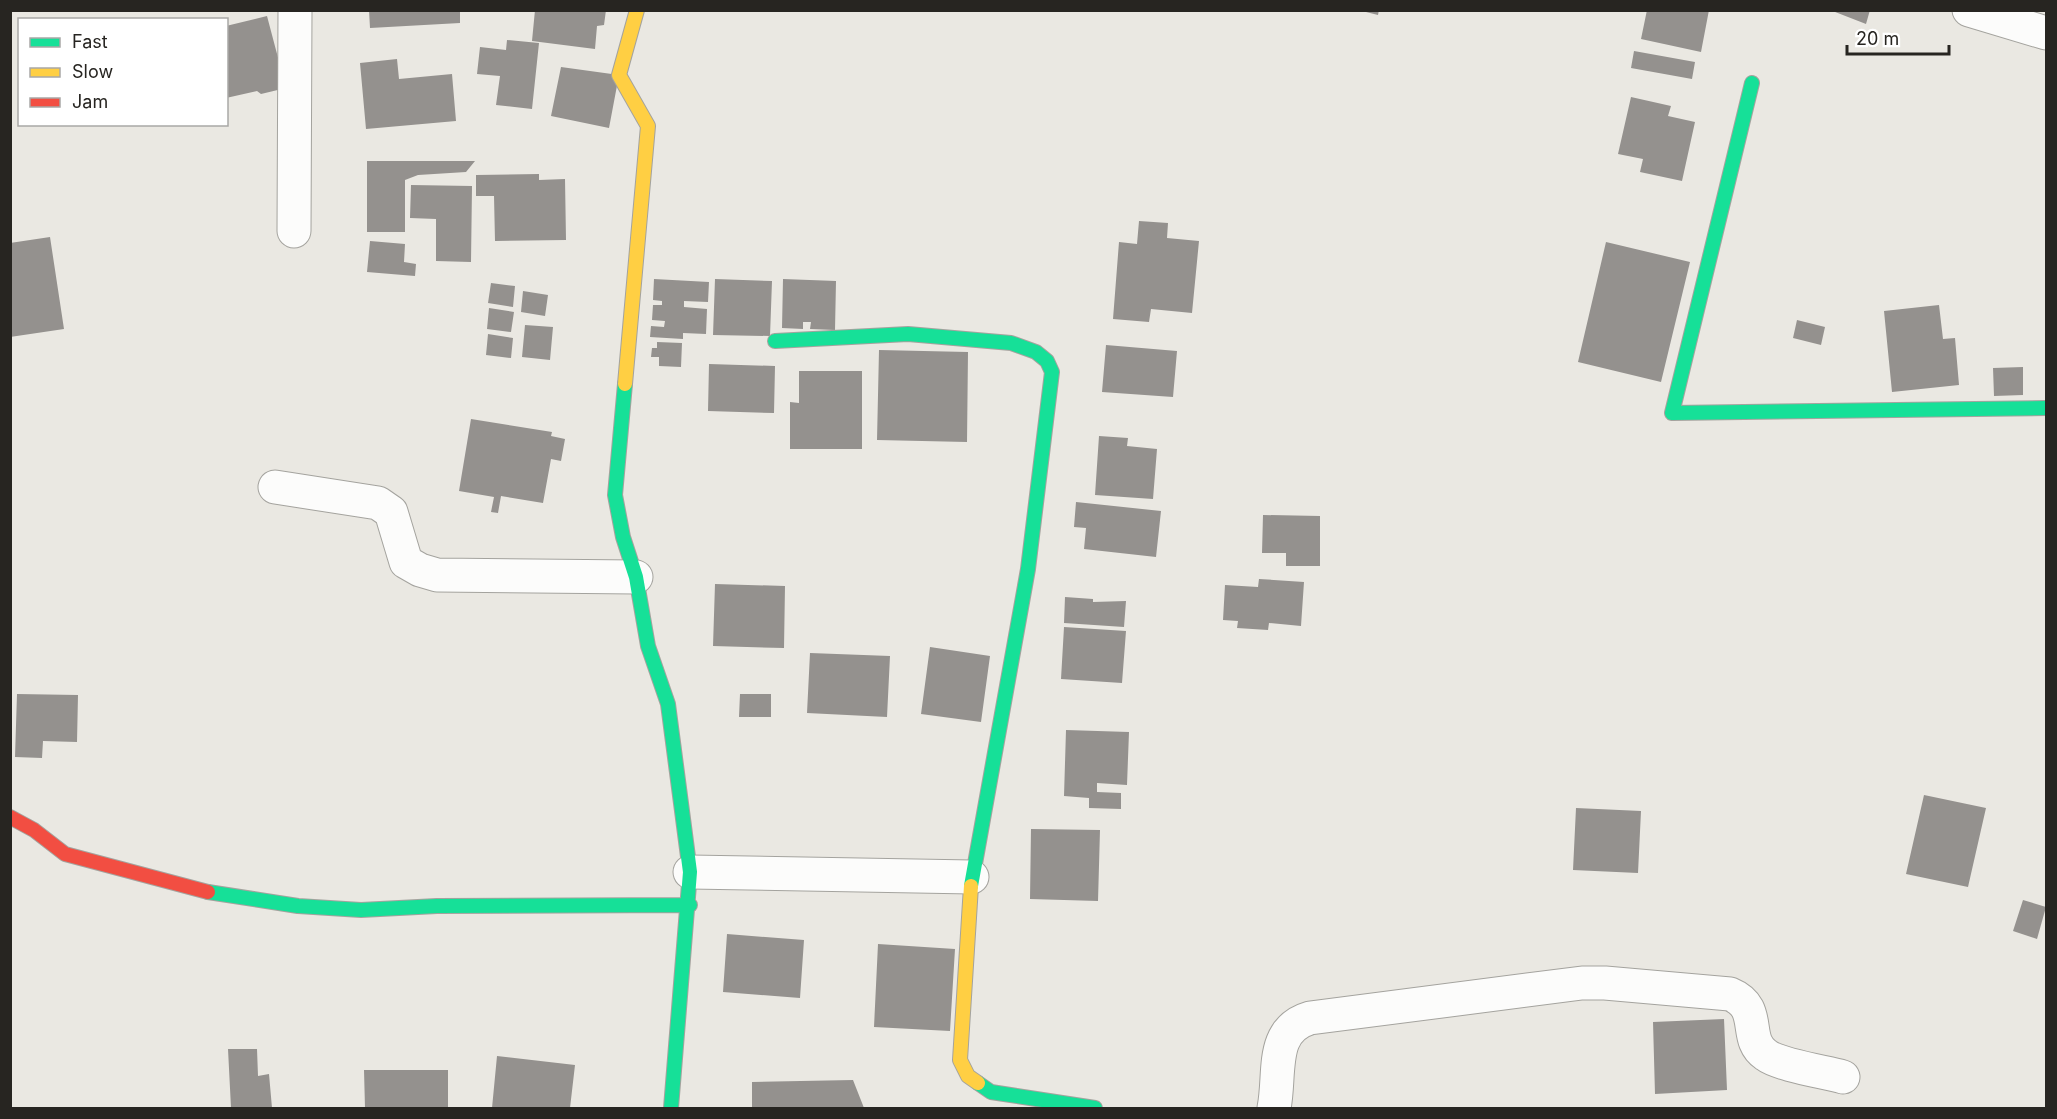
<svg xmlns="http://www.w3.org/2000/svg" width="2057" height="1119" viewBox="0 0 2057 1119" font-family="Inter,sans-serif">
<style>
.building{fill:#94918e}
.lines{fill:none;stroke-linecap:round;stroke-linejoin:round}
.street-casing{stroke:#a4a39e;stroke-width:35}
.fast-casing{stroke:#a4a39e;stroke-width:16}
.slow-casing{stroke:#a4a39e;stroke-width:16}
.jam-casing{stroke:#a4a39e;stroke-width:16}
.street{stroke:#fcfcfb;stroke-width:33}
.fast{stroke:#16e098;stroke-width:14}
.slow{stroke:#ffcf43;stroke-width:14}
.jam{stroke:#f24e42;stroke-width:14}
</style>
<rect width="100%" height="100%" fill="#eae8e2"/>
<!-- building -->
<path class="building" d="M369,10H460V23L370,28Z
M535,10H606L604,25L597,26L595,49L532,41Z
M1358,10H1379L1378,15Z
M1647,10H1709L1701,52L1641,39Z
M1830,10H1870L1866,24Z
M267,16L286,88L261,94L257,91L226,98V26Z
M507,40L539,43L532,109L496,105L500,76L477,74L480,47L506,50Z
M1634,51L1695,62L1692,79L1631,68Z
M397,59L399,79L452,74L456,121L366,129L360,63Z
M561,67L619,75L609,128L551,116Z
M1631,97L1671,106L1668,116L1695,122L1682,181L1640,172L1643,159L1618,154Z
M367,161H475L466,172L418,175L405,180V232H367Z
M539,174V180L565,179L566,240L495,241L494,196H476V175Z
M411,185L472,186L471,262L436,261V219L410,218Z
M1139,221L1168,223L1167,238L1199,241L1192,313L1151,309L1149,322L1113,319L1119,242L1137,244Z
M50,237L64,329L10,337V243Z
M370,241L405,244L404,262L416,264L415,276L367,272Z
M1606,242L1690,262L1661,382L1578,362Z
M654,279L709,282L708,302L684,301V307L707,309L706,334L683,333V339L650,337L651,326L664,327L665,321L652,320L653,305H662V301L653,300Z
M715,279L772,281L770,336L713,335Z
M783,279L836,281L835,330L810,329L811,322H803V329L782,328Z
M491,283L515,286L513,307L488,303Z
M523,291L548,295L545,316L521,312Z
M1939,305L1943,339L1955,338L1959,385L1892,392L1884,311Z
M489,308L514,312L511,332L487,329Z
M1797,320L1825,327L1821,345L1793,338Z
M525,325L553,327L550,360L522,357Z
M488,334L513,338L511,358L486,355Z
M657,342L682,343L681,367L659,366V357H651L652,348H657Z
M1106,345L1177,351L1173,397L1102,392Z
M879,350L968,352L967,442L877,440Z
M709,364L775,366L774,413L708,411Z
M2023,367V395L1994,396L1993,368Z
M799,371H862V449H790V402L799,403Z
M471,419L552,432L551,436L565,439L561,461L551,459L543,503L501,496L498,513L491,512L494,497L459,491Z
M1099,436L1128,438L1127,446L1157,449L1153,499L1095,495Z
M1076,502L1161,511L1156,557L1084,549L1086,528L1074,527Z
M1263,515L1320,516V566H1286V553H1262Z
M1259,579L1304,582L1301,626L1269,623L1268,630L1237,628L1238,621L1223,620L1225,585L1258,587Z
M715,584L785,586L784,648L713,646Z
M1065,597L1093,599V602L1126,601L1124,627L1064,623Z
M1064,627L1126,631L1122,683L1061,679Z
M930,647L990,656L981,722L921,714Z
M810,653L890,656L887,717L807,713Z
M17,694L78,695L77,742L43,741L42,758L15,757Z
M740,694H771V717H739Z
M1066,730L1129,732L1127,785L1097,783V792L1121,793V809L1089,808V798L1064,796Z
M1924,795L1986,808L1968,887L1906,874Z
M1576,808L1641,811L1638,873L1573,870Z
M1031,829L1100,830L1098,901L1030,899Z
M2023,900L2046,907L2037,939L2013,931Z
M727,934L804,940L800,998L723,992Z
M878,944L955,949L950,1031L874,1027Z
M1724,1019L1727,1090L1655,1094L1653,1022Z
M228,1049H257L258,1076L269,1074L272,1108H231Z
M497,1056L575,1065L570,1108H492Z
M364,1070H448V1108H365Z
M853,1080L864,1108H752V1082Z"/>
<g class="lines">
<!-- street casing -->
<g class="street-casing">
<path id="street" d="M1969,10L2046,33
M294,231L295,10
M275,487L378,503L391,512L406,562L420,570L437,575L636,577
M690,872L972,877
M1274,1108C1281,1074 1269,1030 1310,1018L1582,983H1605L1730,994C1764,1008 1742,1039 1766,1055C1779,1065 1825,1072 1843,1077"/>
</g>
<!-- fast casing -->
<g class="fast-casing">
<path id="fast" d="M1752,83L1672,413L2046,408
M775,341L908,334L1011,343L1036,352L1047,361L1052,372L1028,569L971,886
M625,384L615,495L623,537L636,577L648,646L668,704L690,872L671,1108
M208,892L298,906L361,910L437,906L690,905
M978,1083L991,1092L1095,1108"/>
</g>
<!-- slow casing -->
<g class="slow-casing">
<path id="slow" d="M625,384L648,126L619,75L637,10
M971,886L960,1060L968,1076L978,1083"/>
</g>
<!-- jam casing -->
<g class="jam-casing">
<path id="jam" d="M10,817L34,830L65,854L208,892"/>
</g>
<!-- street -->
<use href="#street" class="street"/>
<!-- fast -->
<use href="#fast" class="fast"/>
<!-- slow -->
<use href="#slow" class="slow"/>
<!-- jam -->
<use href="#jam" class="jam"/>
</g>
<!-- border -->
<rect width="2057" height="1119" fill="none" stroke="#272521" stroke-width="24"/>
<!-- legend -->
<rect x="18" y="18" width="210" height="108" fill="#ffffff" stroke="#a9a8a6" stroke-width="1.5"/>
<rect x="30" y="38" width="30" height="9" fill="#16e098" stroke="#a9a8a6" stroke-width="1.5"/>
<text x="72" y="48" font-size="18" fill="#272521">Fast</text>
<rect x="30" y="68" width="30" height="9" fill="#ffcf43" stroke="#a9a8a6" stroke-width="1.5"/>
<text x="72" y="78" font-size="18" fill="#272521">Slow</text>
<rect x="30" y="98" width="30" height="9" fill="#f24e42" stroke="#a9a8a6" stroke-width="1.5"/>
<text x="72" y="108" font-size="18" fill="#272521">Jam</text>
<!-- scale -->
<path d="M1847 45v9h102v-9" fill="none" stroke="#272521" stroke-width="3"/>
<text x="1856" y="45" font-size="18" fill="#272521" stroke="#ffffff" stroke-width="4.5" paint-order="stroke">20 m</text>
</svg>
